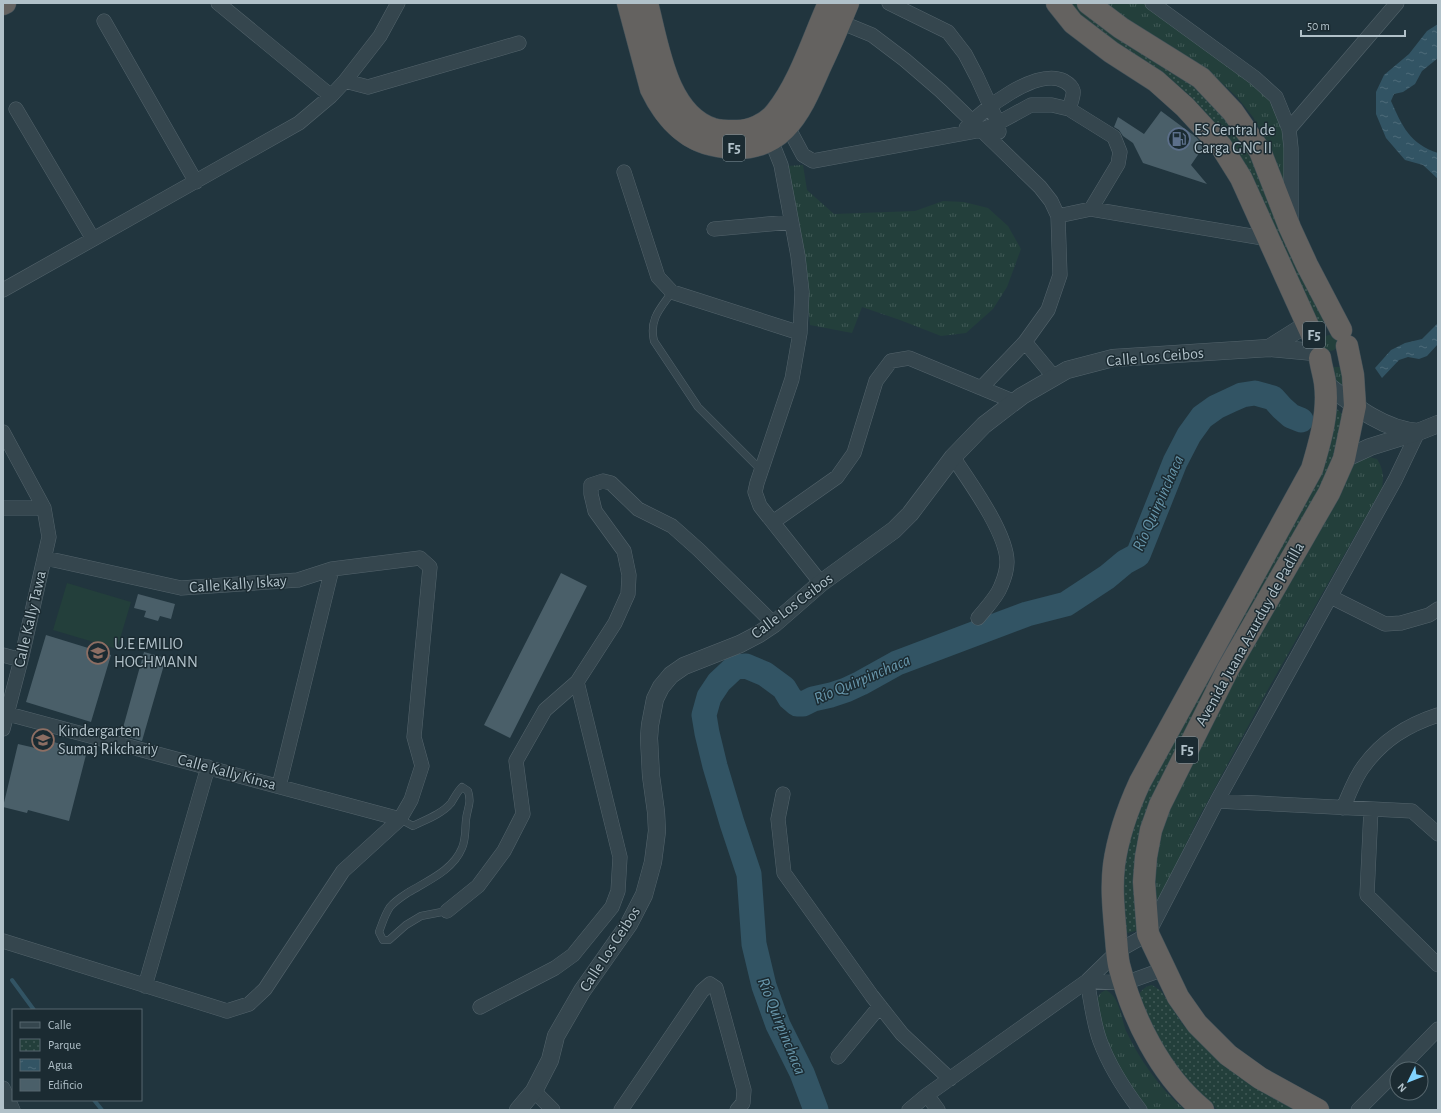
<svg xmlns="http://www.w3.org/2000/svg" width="1441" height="1113" viewBox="0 0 1441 1113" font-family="'Alegreya Sans',sans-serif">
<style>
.grass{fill:url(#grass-tufts)}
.park{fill:url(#park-dots)}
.pitch{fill:#233f3b}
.water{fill:url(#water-ripples)}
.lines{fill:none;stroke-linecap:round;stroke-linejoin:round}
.stream{stroke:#325464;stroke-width:4}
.river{stroke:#325464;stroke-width:25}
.building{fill:#4a5f69}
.service-casing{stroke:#54646c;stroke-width:8}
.minor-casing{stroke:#54646c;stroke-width:15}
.tertiary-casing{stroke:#54646c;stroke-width:18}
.trunk-casing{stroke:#415159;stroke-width:23}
.service{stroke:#35464e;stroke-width:7}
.minor{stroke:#35464e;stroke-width:14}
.tertiary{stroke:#35464e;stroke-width:17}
.trunk{stroke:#646260;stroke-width:22}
.labels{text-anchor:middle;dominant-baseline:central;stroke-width:3;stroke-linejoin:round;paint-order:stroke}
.shield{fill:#1b2b32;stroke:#84949c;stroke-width:1}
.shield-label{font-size:15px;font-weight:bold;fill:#b1c1c9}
.poi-label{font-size:16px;fill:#b1c1c9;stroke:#1b2b32;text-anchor:start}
.street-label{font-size:16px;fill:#b1c1c9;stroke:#1b2b32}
.water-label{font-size:17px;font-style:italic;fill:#6796ab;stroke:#1b2b32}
</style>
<defs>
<pattern id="grass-tufts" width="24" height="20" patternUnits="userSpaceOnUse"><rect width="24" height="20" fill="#233f3b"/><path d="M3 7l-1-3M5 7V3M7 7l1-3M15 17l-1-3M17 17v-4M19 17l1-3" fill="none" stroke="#415956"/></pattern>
<pattern id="park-dots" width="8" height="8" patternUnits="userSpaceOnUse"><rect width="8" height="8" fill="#233f3b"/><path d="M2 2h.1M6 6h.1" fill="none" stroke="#415956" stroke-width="1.8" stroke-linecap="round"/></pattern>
<pattern id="water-ripples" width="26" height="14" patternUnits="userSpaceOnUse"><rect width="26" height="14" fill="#325464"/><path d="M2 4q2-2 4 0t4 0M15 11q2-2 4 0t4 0" fill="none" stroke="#4d6b79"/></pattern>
</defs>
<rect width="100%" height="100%" fill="#21353e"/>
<!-- grass -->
<path class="grass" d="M1104,3H1144L1227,63L1272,102L1284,135L1289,198L1265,138L1253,117L1237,97L1204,67L1116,13Z
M803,165L807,190L834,214L915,211L943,201L964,202L988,208L1008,226L1021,249L1007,287L993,309L966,333L941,336L900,320L862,307L852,333L810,325L807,296L787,166Z
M1322 343a8 8 0 1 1 16 0a8 8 0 1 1-16 0Z
M1331,367H1345L1346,394L1334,387Z
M1365,456L1377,459C1383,468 1384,477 1382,488L1267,691L1196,823L1175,867L1155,916L1153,868L1164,814L1251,648L1354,463Z
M1106,990C1120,997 1121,1018 1126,1031C1140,1060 1160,1089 1185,1110H1145L1110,1055L1097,1005C1098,997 1098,993 1106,990Z"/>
<!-- park -->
<path class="park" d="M1064,3H1075L1078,6L1185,79L1206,96L1231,124L1251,152L1328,319L1315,327L1245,166L1219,127L1188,94L1170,79L1138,59Z
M1334,406L1343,415L1334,459L1312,502L1155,796L1140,930L1122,934L1120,878L1136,812Z
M1152,985L1161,991L1183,1025L1207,1049L1300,1110H1218L1190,1084L1168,1058L1138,996C1141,990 1146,986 1152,985Z"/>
<!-- pitch -->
<path class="pitch" d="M67,583L131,602L117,649L53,630Z"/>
<!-- water -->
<path class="water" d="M1438,24V58L1422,71L1415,84L1403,92L1394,94L1391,101C1402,126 1410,144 1438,153V179L1423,165L1405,160L1386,138L1376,114V92L1384,75L1409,54L1427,31Z
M1438,323V344L1427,356L1419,359L1408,357L1399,360L1382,378L1375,368L1391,350L1405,343L1422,339Z"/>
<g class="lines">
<!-- stream -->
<path class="stream" d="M12,980L34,1010
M94,1100L102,1110"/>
<!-- river -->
<path class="river" d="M816,1110L802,1073L778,1025L764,986L754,944L749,874L732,823L715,766L707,733L704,715L709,697L719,682L735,667L746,666L765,674L784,688L790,698L797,704H803L813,699L831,695L846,690L861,683L897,663L1003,623L1027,614L1066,604L1107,577L1125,562L1138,555L1175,462L1189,435L1202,417L1216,407L1231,400L1242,395L1255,393L1273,398L1282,408L1291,416L1301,420"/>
</g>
<!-- building -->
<path class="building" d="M1161,111L1196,137L1204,146L1191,165L1207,184L1143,163L1133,143L1123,136L1119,130L1114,127L1118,117L1144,134Z
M561,573L587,586L510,738L484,725Z
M138,594L175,604L171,619L160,616L158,621L144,617L146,611L134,608Z
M46,635L111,655L91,722L26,702Z
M144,652L166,658L142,741L121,735Z
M46,740L87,751L69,821L28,810L27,813L3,807L18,744L44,750Z"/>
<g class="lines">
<!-- service casing -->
<g class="service-casing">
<path id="service" d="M672,292C660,309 649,319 654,341L698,407L761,470
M400,819L413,826C425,820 442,814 451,803C455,797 457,792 462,787L468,791C472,804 467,808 466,820C465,829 466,839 462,848C453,870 429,880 409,892C403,896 395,901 390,907C385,914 382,924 379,932L383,940H389L406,925L421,916L447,911"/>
</g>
<!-- minor casing -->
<g class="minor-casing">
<path id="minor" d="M218,3L331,96
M889,3L948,32L965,54L977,77L998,123L999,132
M1152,3L1255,78L1276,97L1289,129L1291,148V218
M833,19L872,35L905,60L941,91L1040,187L1051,201L1058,216L1060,275L1048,310L1025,342L981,388
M104,21L196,182
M345,81L368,87L519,43
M16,109L93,239
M788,127L803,155L813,161L981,130L998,123L1031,105H1052L1069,109L1114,137L1120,152L1118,164L1091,209
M966,128C983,109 1037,67 1064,81C1078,89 1073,95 1069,109
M1289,129L1397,3
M771,140L781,165L798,256L802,292L800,333L792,379L757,483L755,492L760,506L821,583
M624,172L658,277L672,292L800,333
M1058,216L1091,209L1269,239
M714,229L791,222
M3,290L299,123L331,96L345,81L380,36L398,3
M1025,342L1054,377
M3,432L44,508L49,537L21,660L3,729
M953,457C969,481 1007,533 1007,562C1007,569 1004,579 1001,586C997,597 986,608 978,618
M3,508H44
M773,522L837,477L854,453L876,381L891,361L909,358L1015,402
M1331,597L1385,624L1401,623L1429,615L1438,609
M3,655L21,660
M8,714L400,819
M279,786L332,569
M783,794L778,819L784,873L872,996L902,1034L950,1079
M1217,801L1412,811L1438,834
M1343,808C1349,795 1355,777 1364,766C1383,740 1407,725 1438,715
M1371,809L1367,895L1438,965
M447,911L478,886L504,851L523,814L516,761L545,710L577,682L615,623L628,594L629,575L624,551L595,511L591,494V485L603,481L611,483L638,509L672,526L699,550L774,624
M3,941L227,1011L249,1004L265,989L343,871L400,819L411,800L422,766L414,737L430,567L420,558L332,569L298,580L181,588L45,558
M1087,981C1091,1000 1093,1022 1100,1041C1109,1065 1124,1089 1140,1110
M1087,981L1125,983L1164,969
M145,986L208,767
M480,1007L555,968L573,955L612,907L618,891L620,857L577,682
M838,1057L880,1006
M1399,1069L1438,1029
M3,1088L13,1110
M534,1091L553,1110
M927,1095L938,1110
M621,1110L702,991L710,984L716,988L744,1090L743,1103L737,1110
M909,1110L927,1095L1087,981L1118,951L1148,934L1217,801L1395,480L1418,432
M1358,1110L1397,1071"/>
</g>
<!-- tertiary casing -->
<g class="tertiary-casing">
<path id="tertiary" d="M1269,348L1307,324
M1325,383C1352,404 1383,430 1418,432
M1344,459L1370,447L1418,432L1438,424
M518,1110L534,1091L550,1060L556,1036L582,991L629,924L644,895L653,862L657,831L656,812L651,776L649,738L650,725L655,699L661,687L671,675L684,666L740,644L759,634L774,624L821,583L894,530L910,514L953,457L984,425L1022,396L1067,370L1113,358L1269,348L1314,352"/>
</g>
<!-- trunk casing -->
<g class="trunk-casing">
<path id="trunk" d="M628,3L651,89C664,116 685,141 717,146C780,158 799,116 820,67C830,46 839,25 848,3
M647,3C658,44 666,114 713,129C720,131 727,131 734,131C749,132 767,124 776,112C800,82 813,38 829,3
M1057,3L1073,23L1111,52L1156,81L1185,107L1221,146L1241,178L1313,337
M1088,3L1121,28L1201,78L1233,112L1260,151L1290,228L1307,265L1341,330
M3,4L5,3
M1203,1110C1160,1075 1132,1017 1119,965C1117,956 1117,947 1116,938C1114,913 1111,890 1114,865C1118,836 1128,808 1140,782L1312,469C1320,442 1329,412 1325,383C1324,375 1321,366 1320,358
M1318,1110L1260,1078L1228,1055L1197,1024L1178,997L1148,934L1144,882L1146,857L1151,830L1160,805L1228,669L1329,493L1344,459L1355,406L1353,375L1347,346"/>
</g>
<!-- service -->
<use href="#service" class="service"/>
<!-- minor -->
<use href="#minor" class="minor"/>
<!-- tertiary -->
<use href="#tertiary" class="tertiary"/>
<!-- trunk -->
<use href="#trunk" class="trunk"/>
</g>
<!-- icons -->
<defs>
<g id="fuel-ring" transform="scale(1.15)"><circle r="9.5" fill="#1b2b32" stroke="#5c6f8a" stroke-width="1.5"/><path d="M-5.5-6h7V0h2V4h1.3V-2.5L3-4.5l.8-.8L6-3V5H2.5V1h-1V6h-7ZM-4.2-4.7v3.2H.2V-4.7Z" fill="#5c6f8a"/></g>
<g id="school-ring" transform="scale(1.15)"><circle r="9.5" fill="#1b2b32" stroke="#8d6e63" stroke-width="1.5"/><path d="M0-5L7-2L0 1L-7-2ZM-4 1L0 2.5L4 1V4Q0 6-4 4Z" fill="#8d6e63"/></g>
</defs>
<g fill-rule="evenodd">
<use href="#fuel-ring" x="1179" y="139"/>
<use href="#school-ring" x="98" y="653"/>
<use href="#school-ring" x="43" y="740"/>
</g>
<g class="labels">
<!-- shield labels -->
<g class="shield">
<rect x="723" y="135" width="22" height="26" rx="3"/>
<rect x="1303" y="322" width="22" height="26" rx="3"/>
<rect x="1176" y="737" width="22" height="26" rx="3"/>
</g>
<g class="shield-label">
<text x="734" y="148">F5</text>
<text x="1314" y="335">F5</text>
<text x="1187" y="750">F5</text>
</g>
<!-- poi labels -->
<g class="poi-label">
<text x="1194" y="130">ES Central de<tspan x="1194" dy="18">Carga GNC II</tspan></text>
<text x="114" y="644">U.E EMILIO<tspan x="114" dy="18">HOCHMANN</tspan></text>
<text x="58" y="731">Kindergarten<tspan x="58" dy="18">Sumaj Rikchariy</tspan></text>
</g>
<!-- street labels -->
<g class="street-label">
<text transform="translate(1155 357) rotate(-5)">Calle Los Ceibos</text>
<text transform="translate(238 584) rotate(-4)">Calle Kally Iskay</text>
<text transform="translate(792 606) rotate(-37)">Calle Los Ceibos</text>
<text transform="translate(30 619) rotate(-77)">Calle Kally Tawa</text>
<text transform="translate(1250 634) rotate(-61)">Avenida Juana Azurduy de Padilla</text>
<text transform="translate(227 772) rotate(15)">Calle Kally Kinsa</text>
<text transform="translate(610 949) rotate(-57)">Calle Los Ceibos</text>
</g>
<!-- water labels -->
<g class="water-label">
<text transform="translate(1158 503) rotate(-66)">Río Quirpinchaca</text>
<text transform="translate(862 679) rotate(-23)">Río Quirpinchaca</text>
<text transform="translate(782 1026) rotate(68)">Río Quirpinchaca</text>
</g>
</g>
<!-- border -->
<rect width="1441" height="1113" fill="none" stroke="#b1c1c9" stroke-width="8"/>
<!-- legend -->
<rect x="12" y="1009" width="130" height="92" fill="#1b2b32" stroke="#57676e"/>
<rect x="20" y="1022" width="20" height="6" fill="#35464e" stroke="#57676e"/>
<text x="48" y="1029" font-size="12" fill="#b1c1c9">Calle</text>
<rect x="20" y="1039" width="20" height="12" fill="url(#park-dots)" stroke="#57676e"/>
<text x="48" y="1049" font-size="12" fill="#b1c1c9">Parque</text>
<rect x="20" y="1059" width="20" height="12" fill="url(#water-ripples)" stroke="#57676e"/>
<text x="48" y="1069" font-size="12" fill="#b1c1c9">Agua</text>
<rect x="20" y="1079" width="20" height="12" fill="#4a5f69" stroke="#57676e"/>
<text x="48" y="1089" font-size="12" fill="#b1c1c9">Edificio</text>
<!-- north arrow -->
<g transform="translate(1409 1081) rotate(227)"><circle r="19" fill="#1b2b32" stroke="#57676e"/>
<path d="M0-3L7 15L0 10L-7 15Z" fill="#80d3ff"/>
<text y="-6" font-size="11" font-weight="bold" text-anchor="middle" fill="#b1c1c9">N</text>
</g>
<!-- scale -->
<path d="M1301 30v6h104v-6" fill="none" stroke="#b1c1c9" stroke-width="2"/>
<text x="1307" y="30" font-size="12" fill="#b1c1c9" stroke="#1b2b32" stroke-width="3" paint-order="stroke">50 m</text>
</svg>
